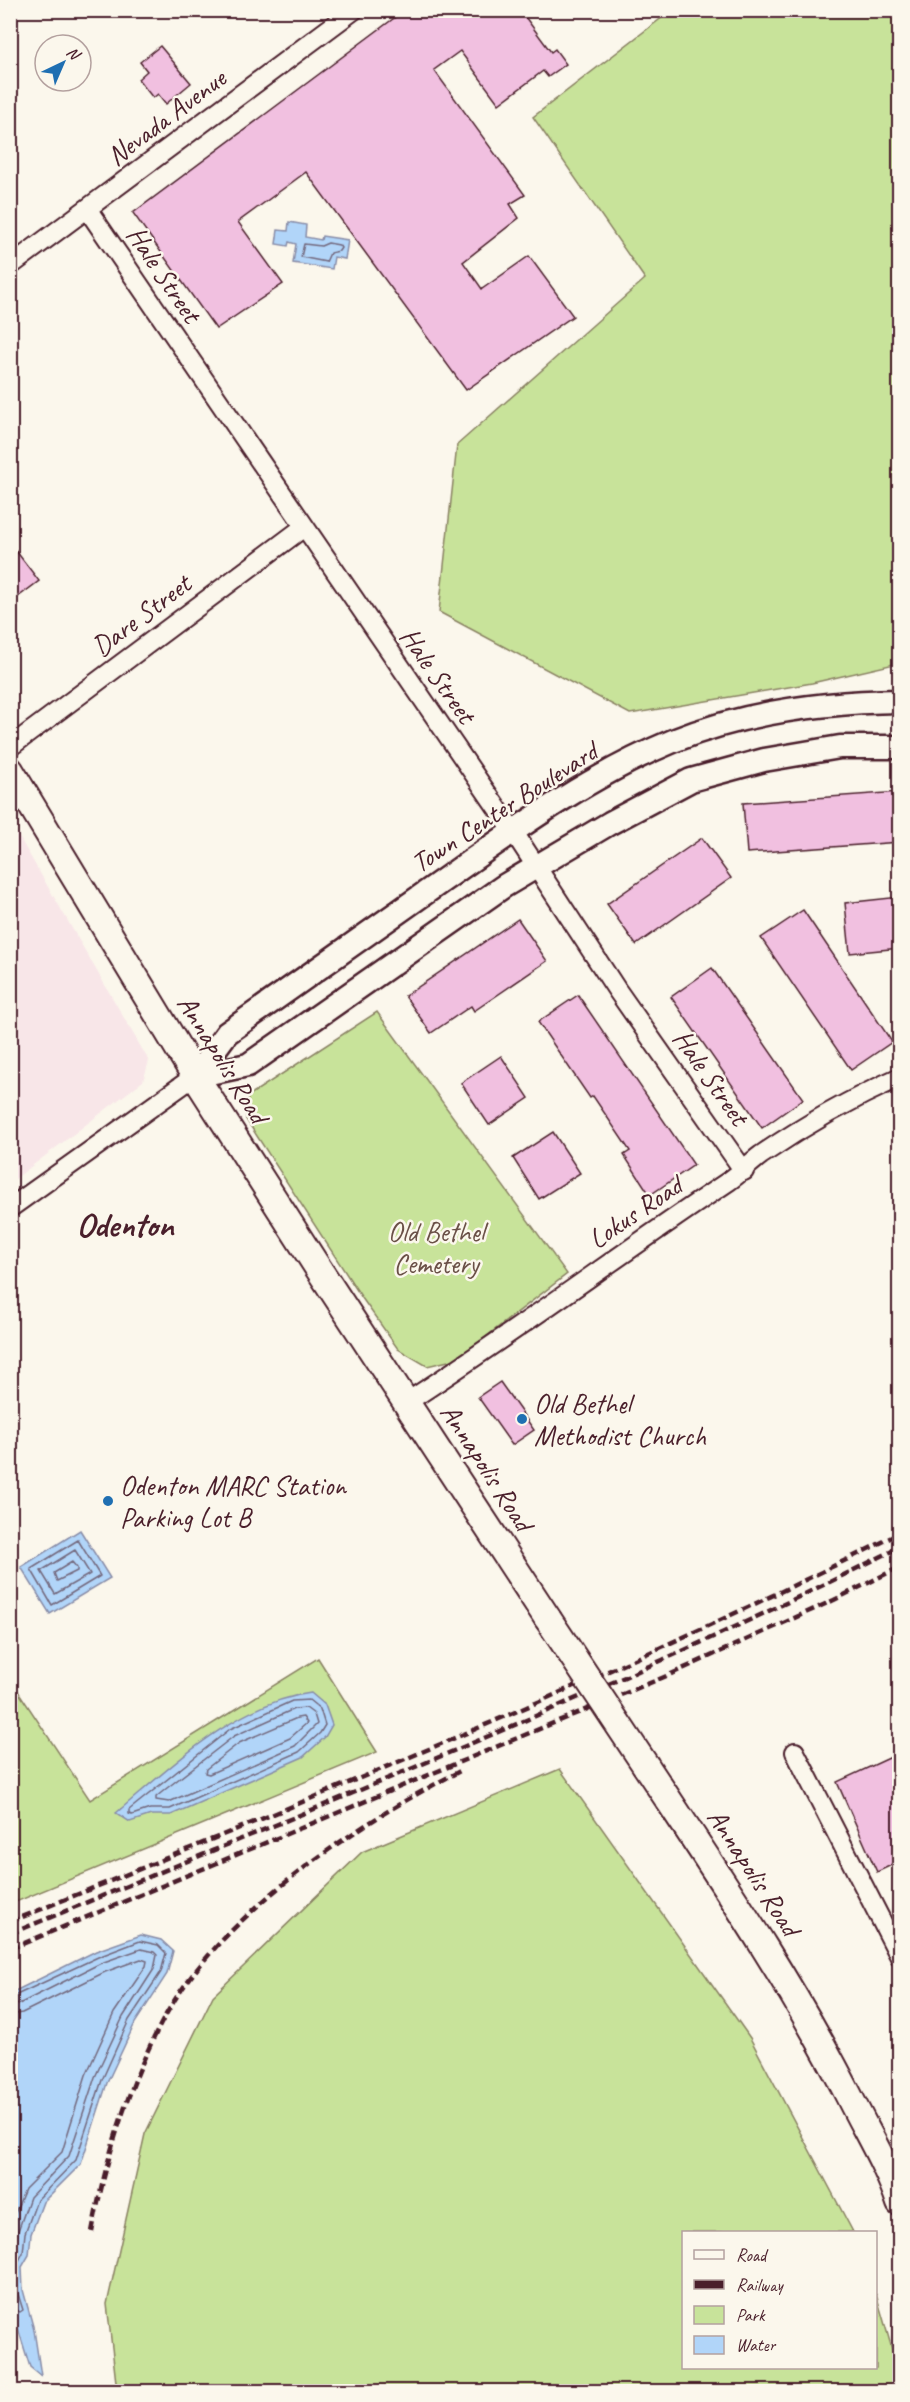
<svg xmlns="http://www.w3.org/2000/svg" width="910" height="2402" viewBox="0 0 910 2402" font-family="Caveat,sans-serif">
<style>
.built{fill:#f8e6e8}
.green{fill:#c8e39a;stroke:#898162;stroke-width:1.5}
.water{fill:#b1d5f9;stroke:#888ca7;stroke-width:1.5}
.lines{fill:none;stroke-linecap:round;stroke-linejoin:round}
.shore{stroke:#73687d;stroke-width:1.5}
.building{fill:#f1c0e0;stroke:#4a1f2b;stroke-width:1.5}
.minor-casing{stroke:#4a1f2b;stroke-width:22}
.tertiary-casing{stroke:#4a1f2b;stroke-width:27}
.secondary-casing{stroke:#4a1f2b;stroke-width:30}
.minor{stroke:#fbf7ec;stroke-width:18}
.tertiary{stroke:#fbf7ec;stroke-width:22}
.secondary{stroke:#fbf7ec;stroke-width:26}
.rail{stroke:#4a1f2b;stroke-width:4.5;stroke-dasharray:9 4.5;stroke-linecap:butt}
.secondary-bridge-casing{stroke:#4a1f2b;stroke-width:30;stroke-linecap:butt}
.secondary-bridge{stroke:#fbf7ec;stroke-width:26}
.poi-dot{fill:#1f6fb2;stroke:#fbf7ec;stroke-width:2}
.labels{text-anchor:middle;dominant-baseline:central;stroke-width:5;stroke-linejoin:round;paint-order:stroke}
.street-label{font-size:28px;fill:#4a1f2b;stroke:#fbf7ec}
.park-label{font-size:28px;fill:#6a5047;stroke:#fbf7ec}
.poi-label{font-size:28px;fill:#4a1f2b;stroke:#fbf7ec;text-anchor:start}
.district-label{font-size:34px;font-weight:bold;fill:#4a1f2b;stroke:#fbf7ec}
</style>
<rect width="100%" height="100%" fill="#fbf7ec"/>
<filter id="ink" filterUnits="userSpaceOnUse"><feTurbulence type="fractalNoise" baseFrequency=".0167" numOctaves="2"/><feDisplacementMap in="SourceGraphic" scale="12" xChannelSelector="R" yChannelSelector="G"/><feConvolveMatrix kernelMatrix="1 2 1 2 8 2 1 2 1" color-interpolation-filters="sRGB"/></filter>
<g filter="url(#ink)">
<!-- built -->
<path class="built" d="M11,823L149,1061L143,1081L11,1182Z"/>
<!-- green -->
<path class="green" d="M672,10L899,11V663L812,683L630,714L439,612L457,445L645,279L533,117Z
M377,1012L567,1274L457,1359L427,1366L398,1349L362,1298L246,1119L248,1096Z
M318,1658L377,1752L11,1904L10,1679L90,1800Z
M560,1769L750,2038L853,2232H684V2368H876V2294L899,2373V2391H117L107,2304L145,2134L213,1996L362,1852Z"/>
<!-- water -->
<path class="water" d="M289,222L306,225L305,237L321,240L322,236L348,240L345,259L334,257L332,269L293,263L296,244L289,242L288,246L276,244L278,230L288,231Z
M80,1530L110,1578L50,1614L21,1567Z
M311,1693L325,1705L332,1725L325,1737L303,1757L171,1815H151L130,1822L116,1813C171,1767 237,1702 311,1693Z
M141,1935L161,1940L173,1951L167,1974L135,2023L107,2083L81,2164L43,2202L31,2234L29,2255L22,2267L23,2290L34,2330L41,2376L30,2367L11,2306V1993L96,1951Z"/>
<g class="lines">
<!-- shore -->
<path class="shore" d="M328,243L339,245L341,248L339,251L330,253L326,262L301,257L304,244L321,246Z
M78,1540L100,1576L52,1605L31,1569Z
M75,1550L90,1574L55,1594L41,1571Z
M72,1562L77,1568V1571L57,1581L54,1573Z
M309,1700L320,1709L325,1725L320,1733L299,1752L170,1809H150L132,1815L129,1814V1810L230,1729L292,1701Z
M306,1708L314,1714L317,1724L295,1746L169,1802L156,1800V1797L167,1788L234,1736L294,1709Z
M303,1717L307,1723L290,1738L209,1774L205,1773L206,1769L239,1743L297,1718Z
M10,1998L98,1957L140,1941L158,1945L166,1953L161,1972L129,2020L102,2080L76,2160L37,2200L25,2233L23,2253L16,2266L17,2291L23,2310L20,2312L10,2308
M10,2006L19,2004L101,1963L141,1949L154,1952L157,1955L154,1969L123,2017L95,2077L69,2156L30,2197L18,2231L16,2251L10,2260
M10,2015L22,2013L105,1972L141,1959L147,1961L146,1966L114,2013L86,2075L62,2152L25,2189L10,2225"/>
</g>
<!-- building -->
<path class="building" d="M405,10H520L551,52L555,49L566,64L548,77L543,71L499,104L460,51L434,70L525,195L510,204L519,218L463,262L482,289L529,256L573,316L466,390L306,172L238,222L283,284L216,329L133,213Z
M160,46L191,83L166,104L158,94L153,98L138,79L147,71L140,62Z
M10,543L39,581L10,603Z
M900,792V842L747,853L743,803Z
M702,838L731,878L636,945L607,904Z
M900,897V948L850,953L845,903Z
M803,910L892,1042L851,1070L761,938Z
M518,919L547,961L474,1011L471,1006L431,1033L405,996Z
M712,968L803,1099L762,1128L671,997Z
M578,995L694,1165L650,1195L624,1155L630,1151L593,1096L590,1098L538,1022Z
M501,1056L529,1098L489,1125L461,1083Z
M553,1132L580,1173L539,1199L513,1158Z
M500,1382L534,1430L512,1445L478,1397Z
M900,1753V1861L877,1872L837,1782Z"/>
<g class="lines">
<!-- minor casing -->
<g class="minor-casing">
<path id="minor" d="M88,210L513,831L617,990L744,1171
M10,266L354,10
M10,747L304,527
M10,1208L195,1076
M407,1402C517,1331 621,1253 729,1181C741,1173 750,1163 761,1155C805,1125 851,1099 900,1077
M795,1752L900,1957"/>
</g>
<!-- tertiary casing -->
<g class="tertiary-casing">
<path id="tertiary" d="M195,1076L227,1033C299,982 372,931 445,879C517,828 591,775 673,741C745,712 823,702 900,701
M195,1076L248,1065L504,886L610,823L691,780L764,760L840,747H900"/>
</g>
<!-- secondary casing -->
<g class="secondary-casing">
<path id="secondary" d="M10,770L195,1076L318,1268L548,1619
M646,1766C718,1875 790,1980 849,2096C866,2131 888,2166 900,2203"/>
</g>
<!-- minor -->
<use href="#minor" class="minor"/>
<!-- tertiary -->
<use href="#tertiary" class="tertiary"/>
<!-- secondary -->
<use href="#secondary" class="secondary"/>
<!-- rail -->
<path class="rail" d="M10,1922C310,1799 611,1679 900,1533
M10,1934C309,1810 611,1693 900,1547
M10,1949L669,1675L834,1600L900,1567
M92,2232C106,2158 128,2085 164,2018C221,1914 356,1824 460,1771"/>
<!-- secondary-bridge casing -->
<g class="secondary-bridge-casing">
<path id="secondary-bridge" d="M548,1619L646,1766"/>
</g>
<!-- secondary-bridge -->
<use href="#secondary-bridge" class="secondary-bridge"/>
</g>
</g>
<!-- markers -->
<g class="poi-dot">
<circle cx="522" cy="1419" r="6"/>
<circle cx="108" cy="1501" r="6"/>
</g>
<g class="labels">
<!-- street labels -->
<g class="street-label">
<text transform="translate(166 117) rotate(-37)">Nevada Avenue</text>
<text transform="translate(164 274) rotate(56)">Hale Street</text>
<text transform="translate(141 615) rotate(-37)">Dare Street</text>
<text transform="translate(438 675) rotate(55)">Hale Street</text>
<text transform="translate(504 807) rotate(-33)">Town Center Boulevard</text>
<text transform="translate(223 1059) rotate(58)">Annapolis Road</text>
<text transform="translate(711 1077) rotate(55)">Hale Street</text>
<text transform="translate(635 1212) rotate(-34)">Lokus Road</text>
<text transform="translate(487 1467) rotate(57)">Annapolis Road</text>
<text transform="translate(754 1872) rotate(57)">Annapolis Road</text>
</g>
<!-- park labels -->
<g class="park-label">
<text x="436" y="1231">Old Bethel<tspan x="436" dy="32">Cemetery</tspan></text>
</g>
<!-- poi labels -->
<g class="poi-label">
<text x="534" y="1403">Old Bethel<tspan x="534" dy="32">Methodist Church</tspan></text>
<text x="120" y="1485">Odenton MARC Station<tspan x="120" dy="32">Parking Lot B</tspan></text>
</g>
<!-- district labels -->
<g class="district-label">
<text x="125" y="1224">Odenton</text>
</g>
</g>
<!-- margin -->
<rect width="910" height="2402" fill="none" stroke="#fbf7ec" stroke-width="36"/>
<rect x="18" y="18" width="874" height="2366" fill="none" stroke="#4a1f2b" stroke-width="2" filter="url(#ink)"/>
<!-- legend -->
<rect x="682" y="2231" width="195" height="138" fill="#fbf7ec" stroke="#b4a19f" stroke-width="1.5"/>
<rect x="694" y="2250" width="30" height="9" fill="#fbf7ec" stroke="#b4a19f" stroke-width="1.5"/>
<text x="736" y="2261" font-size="18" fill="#4a1f2b">Road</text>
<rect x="694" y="2280" width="30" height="9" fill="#4a1f2b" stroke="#b4a19f" stroke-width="1.5"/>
<text x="736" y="2291" font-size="18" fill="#4a1f2b">Railway</text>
<rect x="694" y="2306" width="30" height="18" fill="#c8e39a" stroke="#b4a19f" stroke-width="1.5"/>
<text x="736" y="2321" font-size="18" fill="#4a1f2b">Park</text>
<rect x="694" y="2336" width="30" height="18" fill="#b1d5f9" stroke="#b4a19f" stroke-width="1.5"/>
<text x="736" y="2351" font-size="18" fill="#4a1f2b">Water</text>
<!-- north arrow -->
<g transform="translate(63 63) rotate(44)"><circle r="28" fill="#fbf7ec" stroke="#b4a19f" stroke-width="1.5"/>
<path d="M0-4.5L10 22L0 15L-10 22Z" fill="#1f6fb2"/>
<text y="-9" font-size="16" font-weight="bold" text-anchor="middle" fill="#4a1f2b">N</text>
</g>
</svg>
